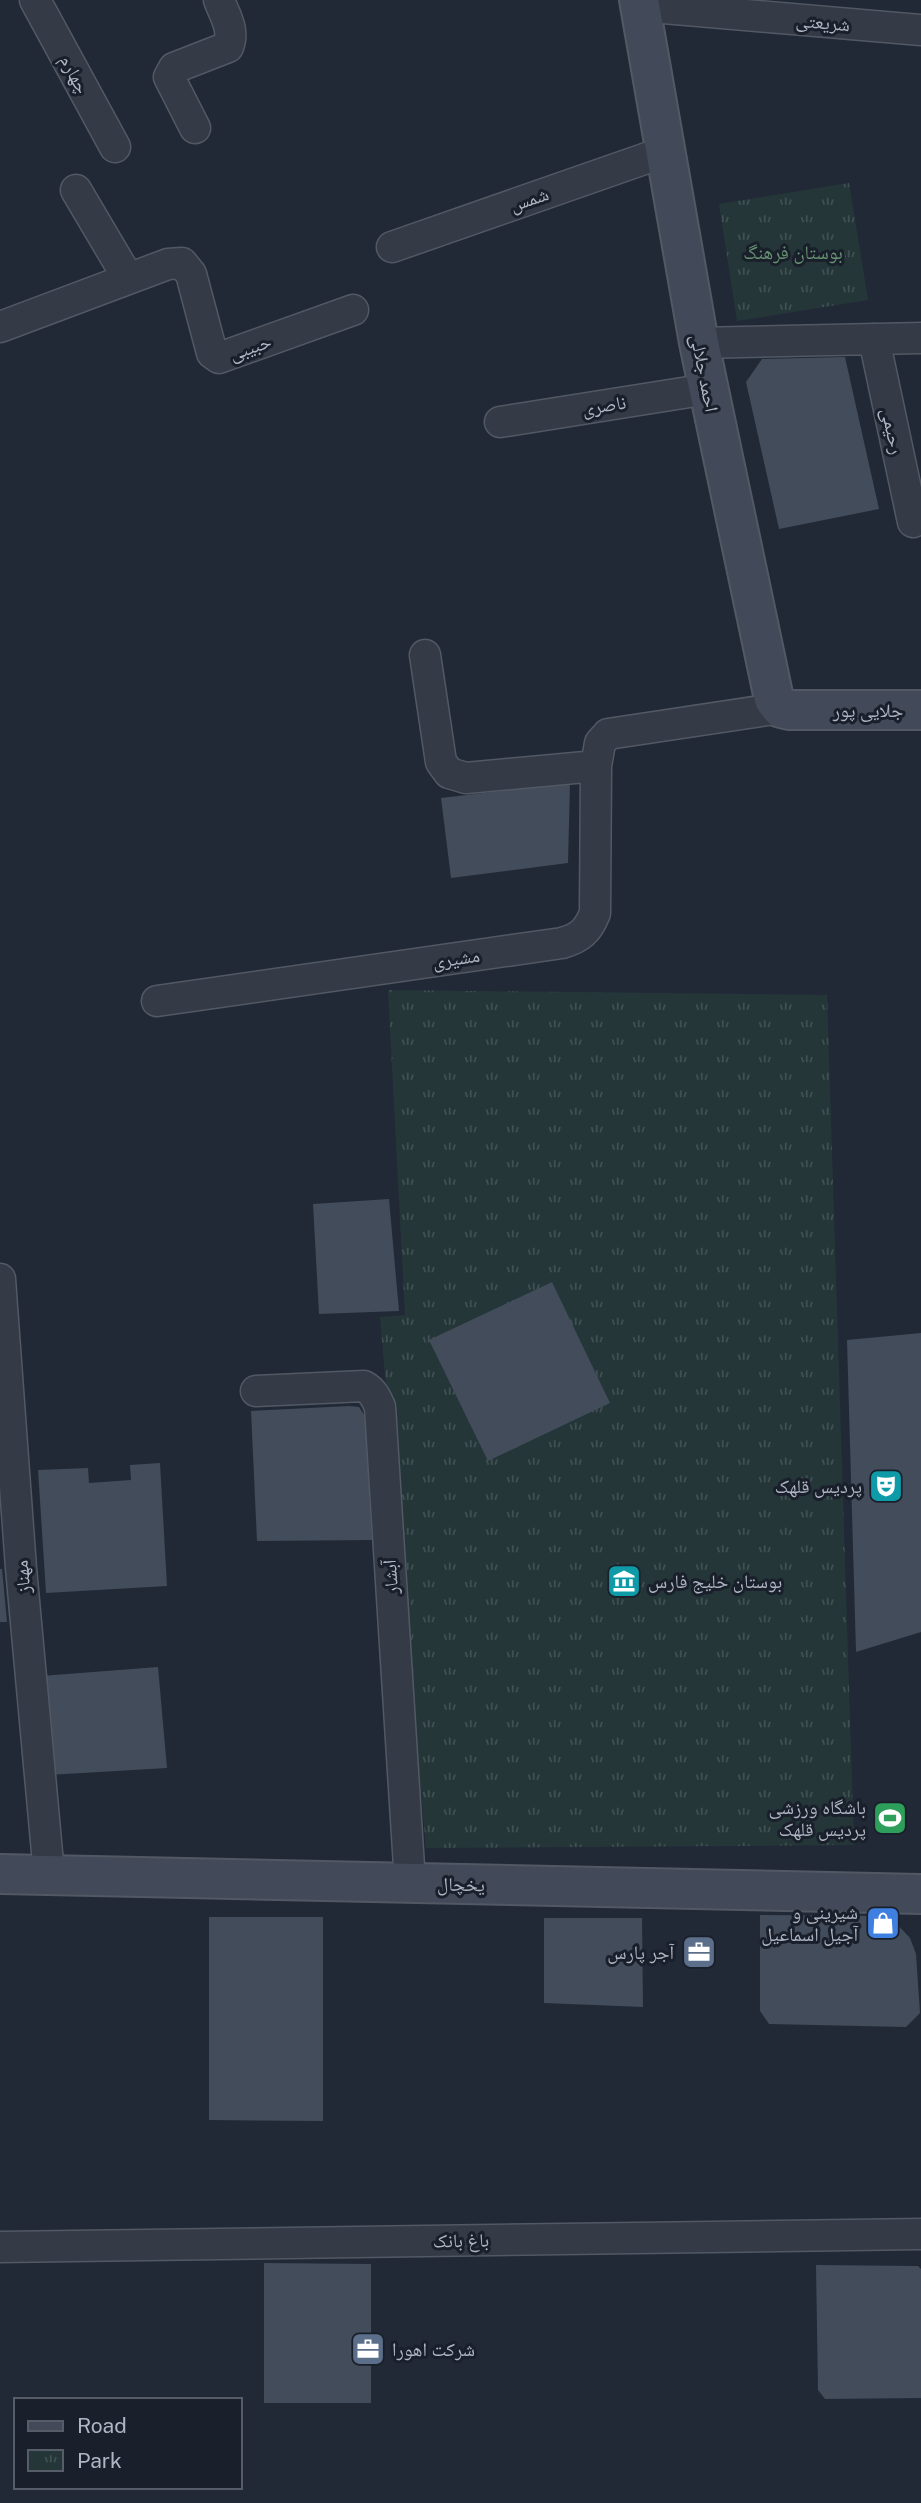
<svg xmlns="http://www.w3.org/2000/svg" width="921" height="2503" viewBox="0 0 921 2503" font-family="'Public Sans','Noto Naskh Arabic',sans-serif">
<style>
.park{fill:url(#park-tufts)}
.building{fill:#424c5b}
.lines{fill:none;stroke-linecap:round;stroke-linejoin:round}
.street-casing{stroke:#525964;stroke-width:33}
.secondary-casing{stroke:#525964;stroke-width:42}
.street{stroke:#343b47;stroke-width:30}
.secondary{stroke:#424a59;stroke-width:38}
.labels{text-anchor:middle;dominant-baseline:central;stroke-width:6;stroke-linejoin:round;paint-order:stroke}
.street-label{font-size:19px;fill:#afb6c3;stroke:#1a202b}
.park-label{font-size:19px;fill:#679373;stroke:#1a202b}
.poi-label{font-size:19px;fill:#afb6c3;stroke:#1a202b;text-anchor:end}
</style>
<defs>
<pattern id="park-tufts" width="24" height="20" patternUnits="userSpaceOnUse" patternTransform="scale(1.75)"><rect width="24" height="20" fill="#243638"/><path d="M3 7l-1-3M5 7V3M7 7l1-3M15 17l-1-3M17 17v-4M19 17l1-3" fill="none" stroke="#415153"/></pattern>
</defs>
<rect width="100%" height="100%" fill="#212936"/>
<!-- park -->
<path class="park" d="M849,183L868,300L737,321L719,204Z
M388,990L827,995L854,1845L426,1848L380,1317L405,1315Z"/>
<!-- building -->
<path class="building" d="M845,357L879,509L779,529L746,382L762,359Z
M570,783L568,863L451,878L441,798Z
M389,1199L399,1311L319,1314L313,1204Z
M552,1282L610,1403L488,1461L429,1340Z
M921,1333V1632L856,1652L847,1340Z
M349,1406L359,1407L365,1416L372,1540L257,1541L251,1411Z
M160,1463L167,1586L46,1593L38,1470L88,1468L89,1483L131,1480L130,1465Z
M0,1569H2L7,1622H0Z
M158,1667L167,1768L48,1775L41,1676Z
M760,1915L875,1916L893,1920L910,1938L916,1954L920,2013L906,2027L769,2024L760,2011Z
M209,1917H323V2121L209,2120Z
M544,1918H642L643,2007L544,2003Z
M264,2263L371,2264V2403H264Z
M816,2265L918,2266L921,2269V2398L825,2399L818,2390Z"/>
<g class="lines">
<!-- street casing -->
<g class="street-casing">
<path id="street" d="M35,0L115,147
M640,6L921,30
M195,128L169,77L174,68L228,47C235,30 225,16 219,0
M76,190L128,278
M392,247L667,151
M0,327L168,264L182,263L191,274L212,353L219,358L353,310
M874,339L913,522
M699,343L921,338
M500,422L708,389
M425,655L441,762L449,773L466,778L596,766
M157,1001L562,943C580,938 588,931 595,913L596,766L600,743L608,734L781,708
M0,1279L21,1568L49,1874
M256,1391L364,1386C373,1391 376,1398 380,1407L410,1883
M0,2247L921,2234"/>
</g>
<!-- secondary casing -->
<g class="secondary-casing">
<path id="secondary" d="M639,0L699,343L774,699L781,708L789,710H921
M0,1874L921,1894"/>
</g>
<!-- street -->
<use href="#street" class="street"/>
<!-- secondary -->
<use href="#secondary" class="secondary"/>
</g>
<!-- icons -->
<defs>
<g id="theatre-square" transform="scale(1.75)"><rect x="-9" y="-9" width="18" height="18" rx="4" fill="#0f9aa8" stroke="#1a202b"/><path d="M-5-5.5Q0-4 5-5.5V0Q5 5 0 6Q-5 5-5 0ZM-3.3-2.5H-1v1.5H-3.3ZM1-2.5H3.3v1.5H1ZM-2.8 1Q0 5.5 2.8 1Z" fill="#fff"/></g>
<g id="museum-square" transform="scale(1.75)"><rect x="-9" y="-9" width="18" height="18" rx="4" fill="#0f9aa8" stroke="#1a202b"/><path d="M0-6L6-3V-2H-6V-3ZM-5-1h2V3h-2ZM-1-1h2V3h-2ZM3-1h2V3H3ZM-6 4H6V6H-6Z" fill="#fff"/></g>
<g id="stadium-square" transform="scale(1.75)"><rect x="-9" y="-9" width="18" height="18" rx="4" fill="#2e9e5b" stroke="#1a202b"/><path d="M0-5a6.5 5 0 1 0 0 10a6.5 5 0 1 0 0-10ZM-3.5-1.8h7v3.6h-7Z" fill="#fff"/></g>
<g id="shop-square" transform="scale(1.75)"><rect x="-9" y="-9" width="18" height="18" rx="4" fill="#3f7fe0" stroke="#1a202b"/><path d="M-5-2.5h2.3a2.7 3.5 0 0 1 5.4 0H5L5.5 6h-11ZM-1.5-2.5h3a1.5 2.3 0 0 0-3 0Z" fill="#fff"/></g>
<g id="office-square" transform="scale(1.75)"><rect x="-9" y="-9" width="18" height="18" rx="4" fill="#5c6f8a" stroke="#1a202b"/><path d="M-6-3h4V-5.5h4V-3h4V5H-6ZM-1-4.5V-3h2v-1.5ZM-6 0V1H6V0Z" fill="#fff"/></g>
</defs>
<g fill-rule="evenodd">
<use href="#theatre-square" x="886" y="1486"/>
<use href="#museum-square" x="624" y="1581"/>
<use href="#stadium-square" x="890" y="1818"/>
<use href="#shop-square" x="883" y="1923"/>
<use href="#office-square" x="699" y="1952"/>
<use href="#office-square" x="368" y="2349"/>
</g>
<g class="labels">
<!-- street labels -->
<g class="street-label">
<text transform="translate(823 22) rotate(5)">شریعتی</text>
<text transform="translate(75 74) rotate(62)">چهارم</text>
<text transform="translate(529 199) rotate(-19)">شمس</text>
<text transform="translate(250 347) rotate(-19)">حبیبی</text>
<text transform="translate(705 373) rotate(79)">احمد جلالی</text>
<text transform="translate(604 405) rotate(-9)">ناصری</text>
<text transform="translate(893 431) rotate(78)">رحیمی</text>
<text x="868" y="710">جلایی پور</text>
<text transform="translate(456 958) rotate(-8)">مشیری</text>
<text transform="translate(22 1577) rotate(-95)">مهناز</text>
<text transform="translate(390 1577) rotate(-94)">آبشار</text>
<text transform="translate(461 1884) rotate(1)">یخچال</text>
<text transform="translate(461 2240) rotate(-1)">باغ بانک</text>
</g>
<!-- park labels -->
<g class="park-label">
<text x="793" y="252">بوستان فرهنگ</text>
</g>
<!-- poi labels -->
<g class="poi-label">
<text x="862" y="1486">پردیس قلهک</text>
<text x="648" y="1581" text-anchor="start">بوستان خلیج فارس</text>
<text x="866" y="1807">باشگاه ورزشی<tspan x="866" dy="22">پردیس قلهک</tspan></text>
<text x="858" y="1912">شیرینی و<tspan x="858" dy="22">آجیل اسماعيل</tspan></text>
<text x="674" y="1952">آجر پارس</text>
<text x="392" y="2349" text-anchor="start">شرکت اهورا</text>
</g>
</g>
<!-- legend -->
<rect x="14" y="2398" width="228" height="91" fill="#1a202b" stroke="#565c68" stroke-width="2"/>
<rect x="28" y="2421" width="35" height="10" fill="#424a59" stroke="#565c68" stroke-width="2"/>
<text x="77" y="2433" font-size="21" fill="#afb6c3">Road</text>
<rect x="28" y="2450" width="35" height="21" fill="url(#park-tufts)" stroke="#565c68" stroke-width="2"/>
<text x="77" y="2468" font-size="21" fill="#afb6c3">Park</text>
</svg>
